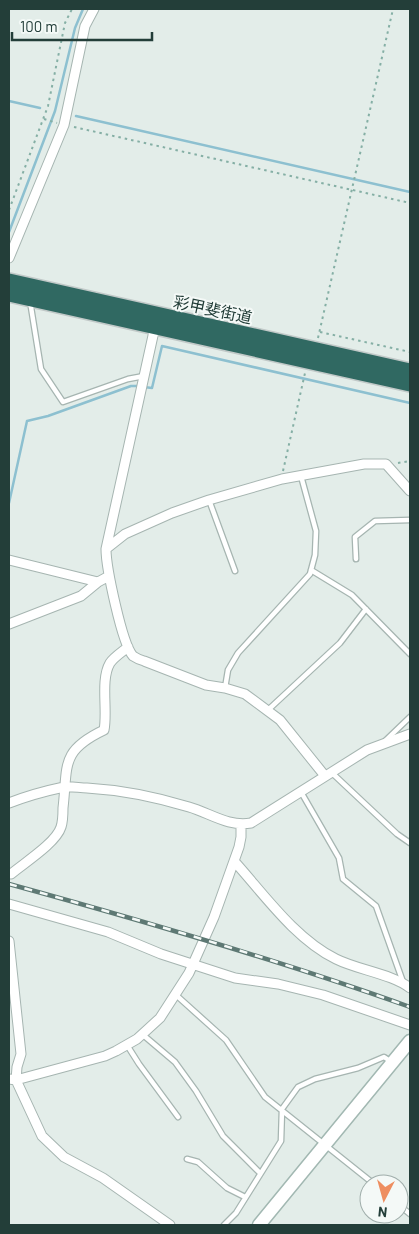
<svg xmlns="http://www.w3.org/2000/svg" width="419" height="1234" viewBox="0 0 419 1234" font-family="Barlow,'Noto Sans JP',sans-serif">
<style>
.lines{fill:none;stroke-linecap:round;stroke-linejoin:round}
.stream{stroke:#8dc0d0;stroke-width:2.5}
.lane-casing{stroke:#a6b5b1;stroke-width:7}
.street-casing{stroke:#a6b5b1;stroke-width:11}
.secondary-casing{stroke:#a2b8b2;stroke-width:15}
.highway-casing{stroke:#c1c9c8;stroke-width:18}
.path{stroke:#85afa5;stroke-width:2;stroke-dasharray:2.5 4;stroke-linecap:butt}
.lane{stroke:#fff;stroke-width:4.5}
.street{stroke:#fff;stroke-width:9}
.secondary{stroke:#fff;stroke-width:12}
.highway{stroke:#306962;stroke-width:15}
.rail-casing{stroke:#5e7974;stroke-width:4.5}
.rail{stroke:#f4f9f7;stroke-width:2.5;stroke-dasharray:8;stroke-linecap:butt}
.labels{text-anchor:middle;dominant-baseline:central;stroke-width:4;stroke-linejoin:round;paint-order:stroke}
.street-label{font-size:16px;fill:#233e39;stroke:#f4f9f7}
</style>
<rect width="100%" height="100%" fill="#e3ede9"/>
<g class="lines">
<!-- stream -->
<path class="stream" d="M9,101L40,108
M76,116L410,192
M9,232L55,111L75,28L83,9
M144,387L152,388L162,346L410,403
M9,503L27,421L48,416L131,386H139"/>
<!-- lane casing -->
<g class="lane-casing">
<path id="lane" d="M30,301L41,369L63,402L128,379L144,376
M209,500L235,571
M356,559L355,537L375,521L410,520
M311,570L352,595L410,654
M225,688L228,670L238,653L310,574L315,555L316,531L301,476
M268,710L340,643L366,609
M386,740L410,717
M331,772L397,834L410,843
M301,792L339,858L343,879L376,906L403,982
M176,995L226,1040L265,1097L374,1184
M142,1034L175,1062L196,1091L223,1136L260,1173
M127,1045L139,1064L178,1117
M187,1159L198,1162L227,1188L245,1197
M399,1205L410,1214
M224,1225L236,1213L281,1141L282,1109L298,1087L315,1079L358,1068L384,1057L390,1061"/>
</g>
<!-- street casing -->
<g class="street-casing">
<path id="street" d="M9,258L64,125L85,26L94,9
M156,322L106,549C106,567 122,644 133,656C136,658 140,660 144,661L206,685L225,688L245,694L280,720L325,776
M106,549L125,534L172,513L209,500L282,479L364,464H386L410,491
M9,560L98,582
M9,624L81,596L98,582L109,576
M9,803C27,796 45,791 64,787C71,786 80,788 87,788C121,790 156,797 189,807C210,813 228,827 251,823L367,750L410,734
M234,861C263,893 295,939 336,959C358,970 392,974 410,988
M11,874C24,863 56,843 61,827C63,821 63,814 63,808C68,765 60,751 104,730C108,711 100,680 110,663C114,657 122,652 128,647
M9,904L108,932L161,954L235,978L278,984L323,995L410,1025
M9,941L21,1054L17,1067L16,1080L42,1136L64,1157L103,1178L170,1225
M9,1079L16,1080L105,1056L116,1051L137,1039L160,1018L189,973L214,917L239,847L241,837V824"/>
</g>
<!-- secondary casing -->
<g class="secondary-casing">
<path id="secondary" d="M259,1225L410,1041"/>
</g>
<!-- highway casing -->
<g class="highway-casing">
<path id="highway" d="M9,281L410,371
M9,294L410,384"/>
</g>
<!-- path -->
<path class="path" d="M44,119L57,123
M74,127L410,203
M9,210L48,106L65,23L72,9
M320,332L410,352
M318,338L393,9
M398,463L410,461
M283,471L305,373"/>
<!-- lane -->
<use href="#lane" class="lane"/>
<!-- street -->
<use href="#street" class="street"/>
<!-- secondary -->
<use href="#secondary" class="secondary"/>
<!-- highway -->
<use href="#highway" class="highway"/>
<!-- rail casing -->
<g class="rail-casing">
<path id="rail" d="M9,884C144,921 279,960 410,1007"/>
</g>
<!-- rail -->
<use href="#rail" class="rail"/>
</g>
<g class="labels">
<!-- street labels -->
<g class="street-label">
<text transform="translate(213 309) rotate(12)">彩甲斐街道</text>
</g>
</g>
<!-- border -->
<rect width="419" height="1234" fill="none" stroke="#233e39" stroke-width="20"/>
<!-- north arrow -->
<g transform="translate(384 1199) rotate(186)"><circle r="24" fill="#f4f9f7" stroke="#a0aeab"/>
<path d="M0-4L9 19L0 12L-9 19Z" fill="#ee8e60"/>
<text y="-8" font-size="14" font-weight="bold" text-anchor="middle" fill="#233e39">N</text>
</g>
<!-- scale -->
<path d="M12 32v8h140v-8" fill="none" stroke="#233e39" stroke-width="2.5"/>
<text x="20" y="32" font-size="15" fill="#233e39" stroke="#f4f9f7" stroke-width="4" paint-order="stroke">100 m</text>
</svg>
